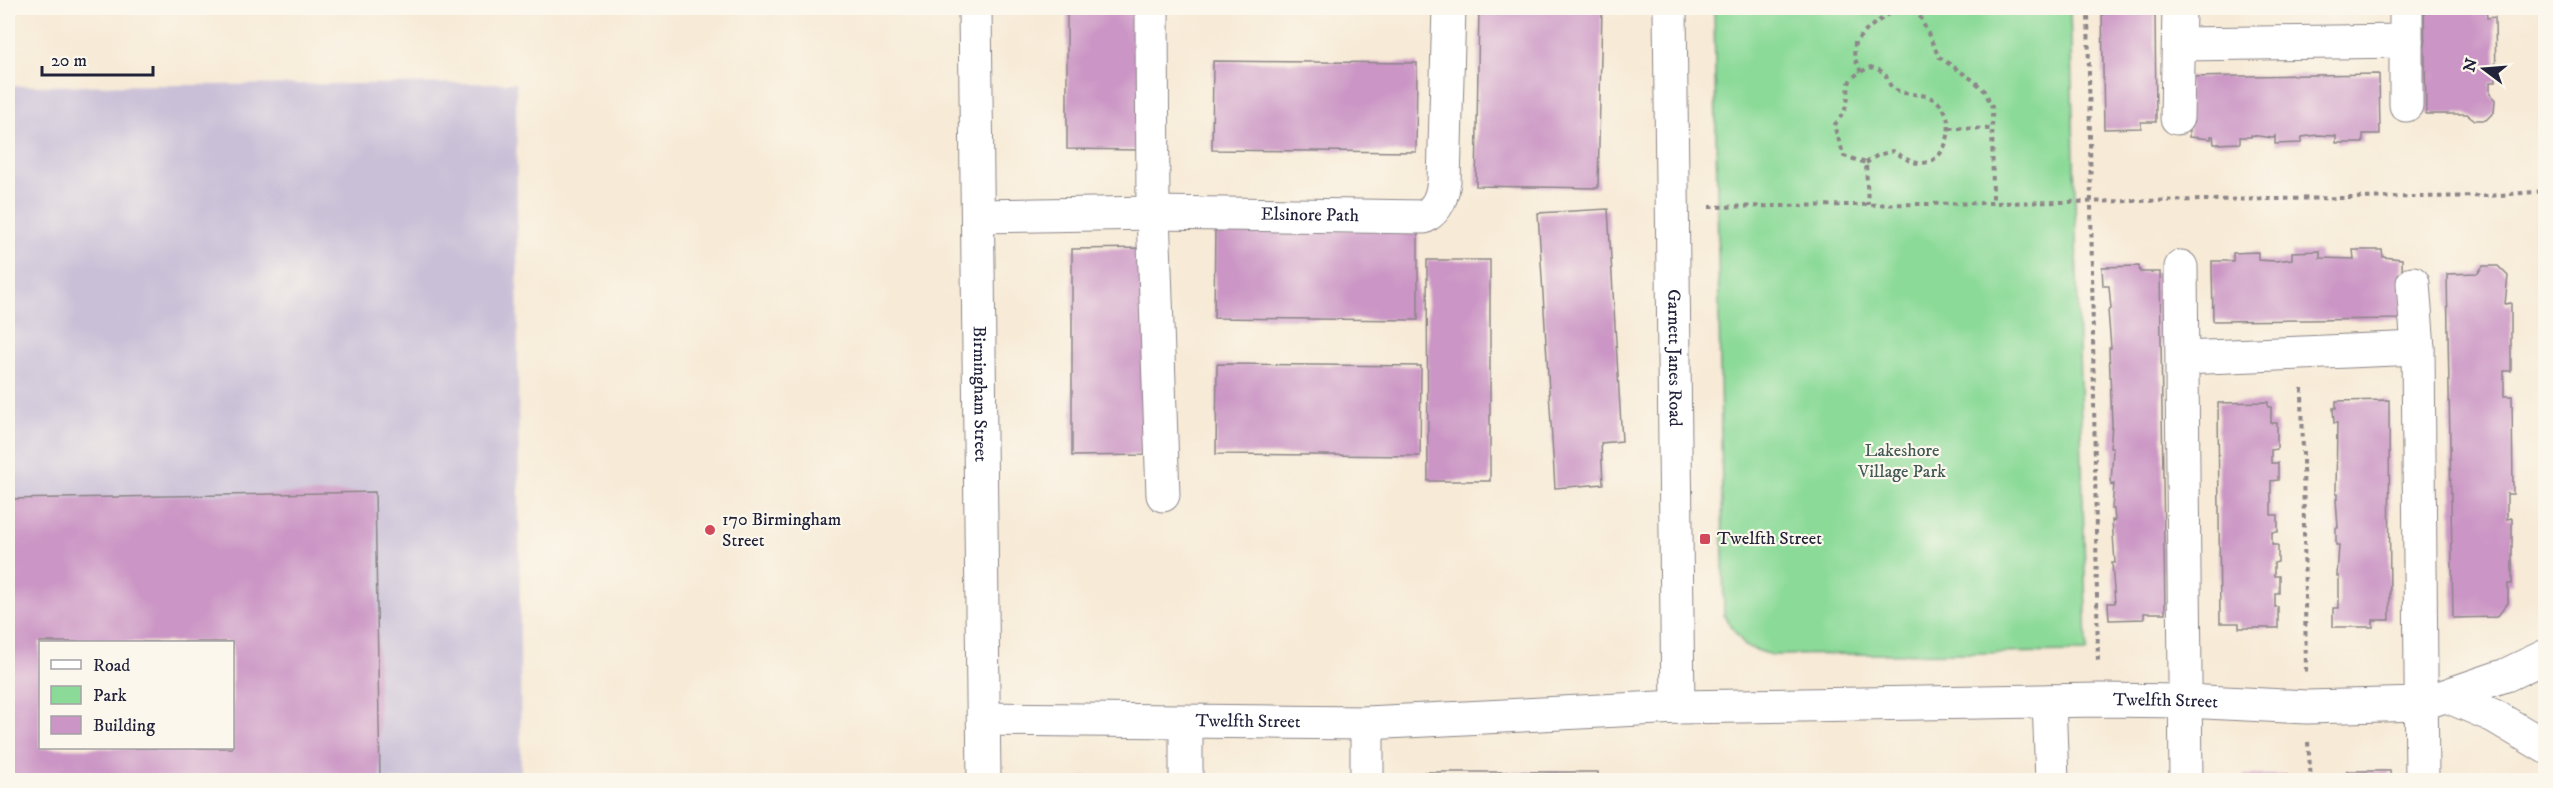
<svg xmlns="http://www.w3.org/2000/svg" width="2553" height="788" viewBox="0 0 2553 788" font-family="'IM FELL DW Pica',serif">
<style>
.industrial{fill:#c9bfd7;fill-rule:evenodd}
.green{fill:#8bda98;stroke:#567e6a;stroke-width:1.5}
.building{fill:#cb95c5;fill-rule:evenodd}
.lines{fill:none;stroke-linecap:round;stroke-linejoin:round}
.minor-casing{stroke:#8c8688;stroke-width:35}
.path{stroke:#8c8688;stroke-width:4;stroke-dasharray:4.5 4.5;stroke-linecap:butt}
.minor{stroke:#fff;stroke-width:33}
.poi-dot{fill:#d1495b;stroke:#fbf7ec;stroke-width:2}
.labels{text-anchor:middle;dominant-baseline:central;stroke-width:4.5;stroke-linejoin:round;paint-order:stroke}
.street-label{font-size:18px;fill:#22223b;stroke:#fbf7ec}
.park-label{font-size:18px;fill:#425957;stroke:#fbf7ec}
.poi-label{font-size:18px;fill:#22223b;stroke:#fbf7ec;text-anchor:start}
</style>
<rect width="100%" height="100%" fill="#fbf7ec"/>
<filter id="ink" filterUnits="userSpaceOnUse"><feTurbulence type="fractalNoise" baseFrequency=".0167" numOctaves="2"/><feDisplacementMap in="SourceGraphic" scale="12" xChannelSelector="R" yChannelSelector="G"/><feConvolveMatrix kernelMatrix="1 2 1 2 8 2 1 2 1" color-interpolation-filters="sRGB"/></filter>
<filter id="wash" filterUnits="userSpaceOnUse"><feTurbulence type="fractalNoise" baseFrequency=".008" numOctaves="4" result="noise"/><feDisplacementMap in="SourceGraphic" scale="24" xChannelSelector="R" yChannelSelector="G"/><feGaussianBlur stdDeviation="1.35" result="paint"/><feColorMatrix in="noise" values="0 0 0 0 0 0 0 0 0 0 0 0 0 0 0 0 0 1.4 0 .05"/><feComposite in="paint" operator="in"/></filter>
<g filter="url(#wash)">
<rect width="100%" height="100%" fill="#f7ead6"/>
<!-- industrial -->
<path class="industrial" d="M516,83L521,780H8V86ZM40,642H232V748H40Z"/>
<!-- green -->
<path class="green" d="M1714,8H2070L2087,652L1771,655L1745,646L1724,616Z"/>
<g id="blocks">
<!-- building -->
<path class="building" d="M1067,8H1142L1141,150L1067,149Z
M1479,8H1602L1598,188L1476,186Z
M2102,8H2155L2156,122H2141V128L2104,129Z
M2424,8H2486L2487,18L2495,17L2496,82H2490V94L2495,100L2494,112L2486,120H2475L2467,114H2426Z
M1213,61L1417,63L1416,152L1212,150Z
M2379,74L2380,134H2363V143H2336V136L2318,135L2302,137L2301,143L2275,144V136L2273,138L2251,135V137H2240V143L2214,144L2213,136H2211V139L2189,137L2188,77Z
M1608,209L1622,441L1601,443L1603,484L1555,488L1538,213Z
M1215,228L1418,230V320L1214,318Z
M1147,248L1148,455L1072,456V249Z
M2353,250H2382L2383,257L2402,259L2403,319L2213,321L2212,261H2233V253L2258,252V260L2275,261L2292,259V252L2320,251V258L2354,259Z
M1427,260H1490V481H1428Z
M2139,266L2140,272H2160L2165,613H2144V619L2109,620L2108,603H2115L2112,563H2115L2112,520L2115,521L2114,509H2112L2114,484L2111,485L2113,448H2110L2112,425L2109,348H2111L2108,310L2111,309L2109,286H2103L2102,267Z
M2483,266H2498L2508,276L2505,304L2511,303V371H2504V396H2512L2513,494H2507V519L2512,518V584H2508V603L2497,617L2453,618L2447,274L2478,273Z
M1217,364L1421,366L1420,456L1216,454Z
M2389,400L2390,620H2373V627H2333V608H2339V576H2337L2339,545H2336V528H2338L2336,499H2338V493H2336L2337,423H2334L2333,408H2336V401Z
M2268,402V407H2271V423H2277V449L2271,450V463H2278V480L2271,481V515H2278V532H2272V545H2278V562L2274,563V576H2279V593H2275V607H2278V628H2239V623H2220L2218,403Z
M375,492L380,780H8V499ZM40,642H232V748H40Z
M2347,771H2390L2391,780H2347Z
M1424,772H1598V780H1424Z
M2244,775H2288V780H2244Z
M2498,775L2503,780H2455V777Z
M1082,777H1144V780H1082Z"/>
</g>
</g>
<g filter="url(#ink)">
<use href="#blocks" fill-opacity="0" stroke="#8c8688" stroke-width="1.5"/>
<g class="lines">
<!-- minor casing -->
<g class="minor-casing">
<g id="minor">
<path id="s1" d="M975,8L984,780"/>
<path d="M1152,8L1153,213L1163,495"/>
<path id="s2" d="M1670,8L1678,707"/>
<path d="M2180,44L2406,41"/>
<path d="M2406,105V8"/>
<path d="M2177,118L2179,8"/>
<path id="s3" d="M978,216L1153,213L1424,217C1438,209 1442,197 1444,181L1449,8"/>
<path d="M2181,267L2186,780"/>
<path d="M2413,283L2418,348L2422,780"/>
<path d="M2183,358L2418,348"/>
<path d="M2447,696L2494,716L2546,747"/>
<path d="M2049,701L2052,780"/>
<path id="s4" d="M984,719L1367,723L1678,707L2099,700L2185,701L2307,707L2421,704L2506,675L2546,656"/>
<path d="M1186,780V723"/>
<path d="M1367,780V723"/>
</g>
</g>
<!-- path -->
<path class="path" d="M1916,8L1939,57L1973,80L1985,91L1992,107L1993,201
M2088,8L2098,664
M1861,72L1854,57L1855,42L1870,27L1897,8
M1949,128L1994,129
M1866,163L1878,155L1893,151C1899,154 1906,160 1913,162C1945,171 1959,124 1940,104C1924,89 1909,99 1893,88C1888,85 1888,77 1884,73C1881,70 1875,69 1871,67C1838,82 1854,83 1845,109C1843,115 1837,121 1834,126L1844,156L1866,163L1868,205
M1709,207L2488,196L2546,191
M2302,388L2306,672
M2308,742L2311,780"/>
<!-- minor -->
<use href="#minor" class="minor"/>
</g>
</g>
<!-- markers -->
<g class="poi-dot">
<circle cx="710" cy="530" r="6"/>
<rect x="1699" y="533" width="12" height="12" rx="3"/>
</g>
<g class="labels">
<!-- street labels -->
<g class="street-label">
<text stroke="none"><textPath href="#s3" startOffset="332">Elsinore Path</textPath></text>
<text stroke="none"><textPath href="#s2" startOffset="350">Garnett Janes Road</textPath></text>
<text stroke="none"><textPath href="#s1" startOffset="386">Birmingham Street</textPath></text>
<text stroke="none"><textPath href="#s4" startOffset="1182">Twelfth Street</textPath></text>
<text stroke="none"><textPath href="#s4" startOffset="264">Twelfth Street</textPath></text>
</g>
<!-- park labels -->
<g class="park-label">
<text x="1902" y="451">Lakeshore<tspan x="1902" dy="21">Village Park</tspan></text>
</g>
<!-- poi labels -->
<g class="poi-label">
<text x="722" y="520">170 Birmingham<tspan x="722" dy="21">Street</tspan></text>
<text x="1717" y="539">Twelfth Street</text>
</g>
</g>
<!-- margin -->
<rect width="2553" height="788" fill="none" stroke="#fbf7ec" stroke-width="30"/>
<!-- legend -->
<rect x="39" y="641" width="195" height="108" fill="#fbf7ec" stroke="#a4a2a5" stroke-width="1.5"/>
<rect x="51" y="660" width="30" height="9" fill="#ffffff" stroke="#a4a2a5" stroke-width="1.5"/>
<text x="93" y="671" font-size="18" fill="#22223b">Road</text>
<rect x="51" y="686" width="30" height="18" fill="#8bda98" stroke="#a4a2a5" stroke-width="1.5"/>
<text x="93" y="701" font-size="18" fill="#22223b">Park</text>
<rect x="51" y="716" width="30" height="18" fill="#cb95c5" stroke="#a4a2a5" stroke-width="1.5"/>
<text x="93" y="731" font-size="18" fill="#22223b">Building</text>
<!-- north arrow -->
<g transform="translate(2484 69) rotate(286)" stroke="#fbf7ec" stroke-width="4.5" paint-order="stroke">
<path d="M0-4.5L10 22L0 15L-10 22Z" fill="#22223b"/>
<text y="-9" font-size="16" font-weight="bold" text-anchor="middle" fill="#22223b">N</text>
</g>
<!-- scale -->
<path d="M42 66v9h111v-9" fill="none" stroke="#22223b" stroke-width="3"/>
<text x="51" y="66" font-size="18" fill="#22223b" stroke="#fbf7ec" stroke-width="4.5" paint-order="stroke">20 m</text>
</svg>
